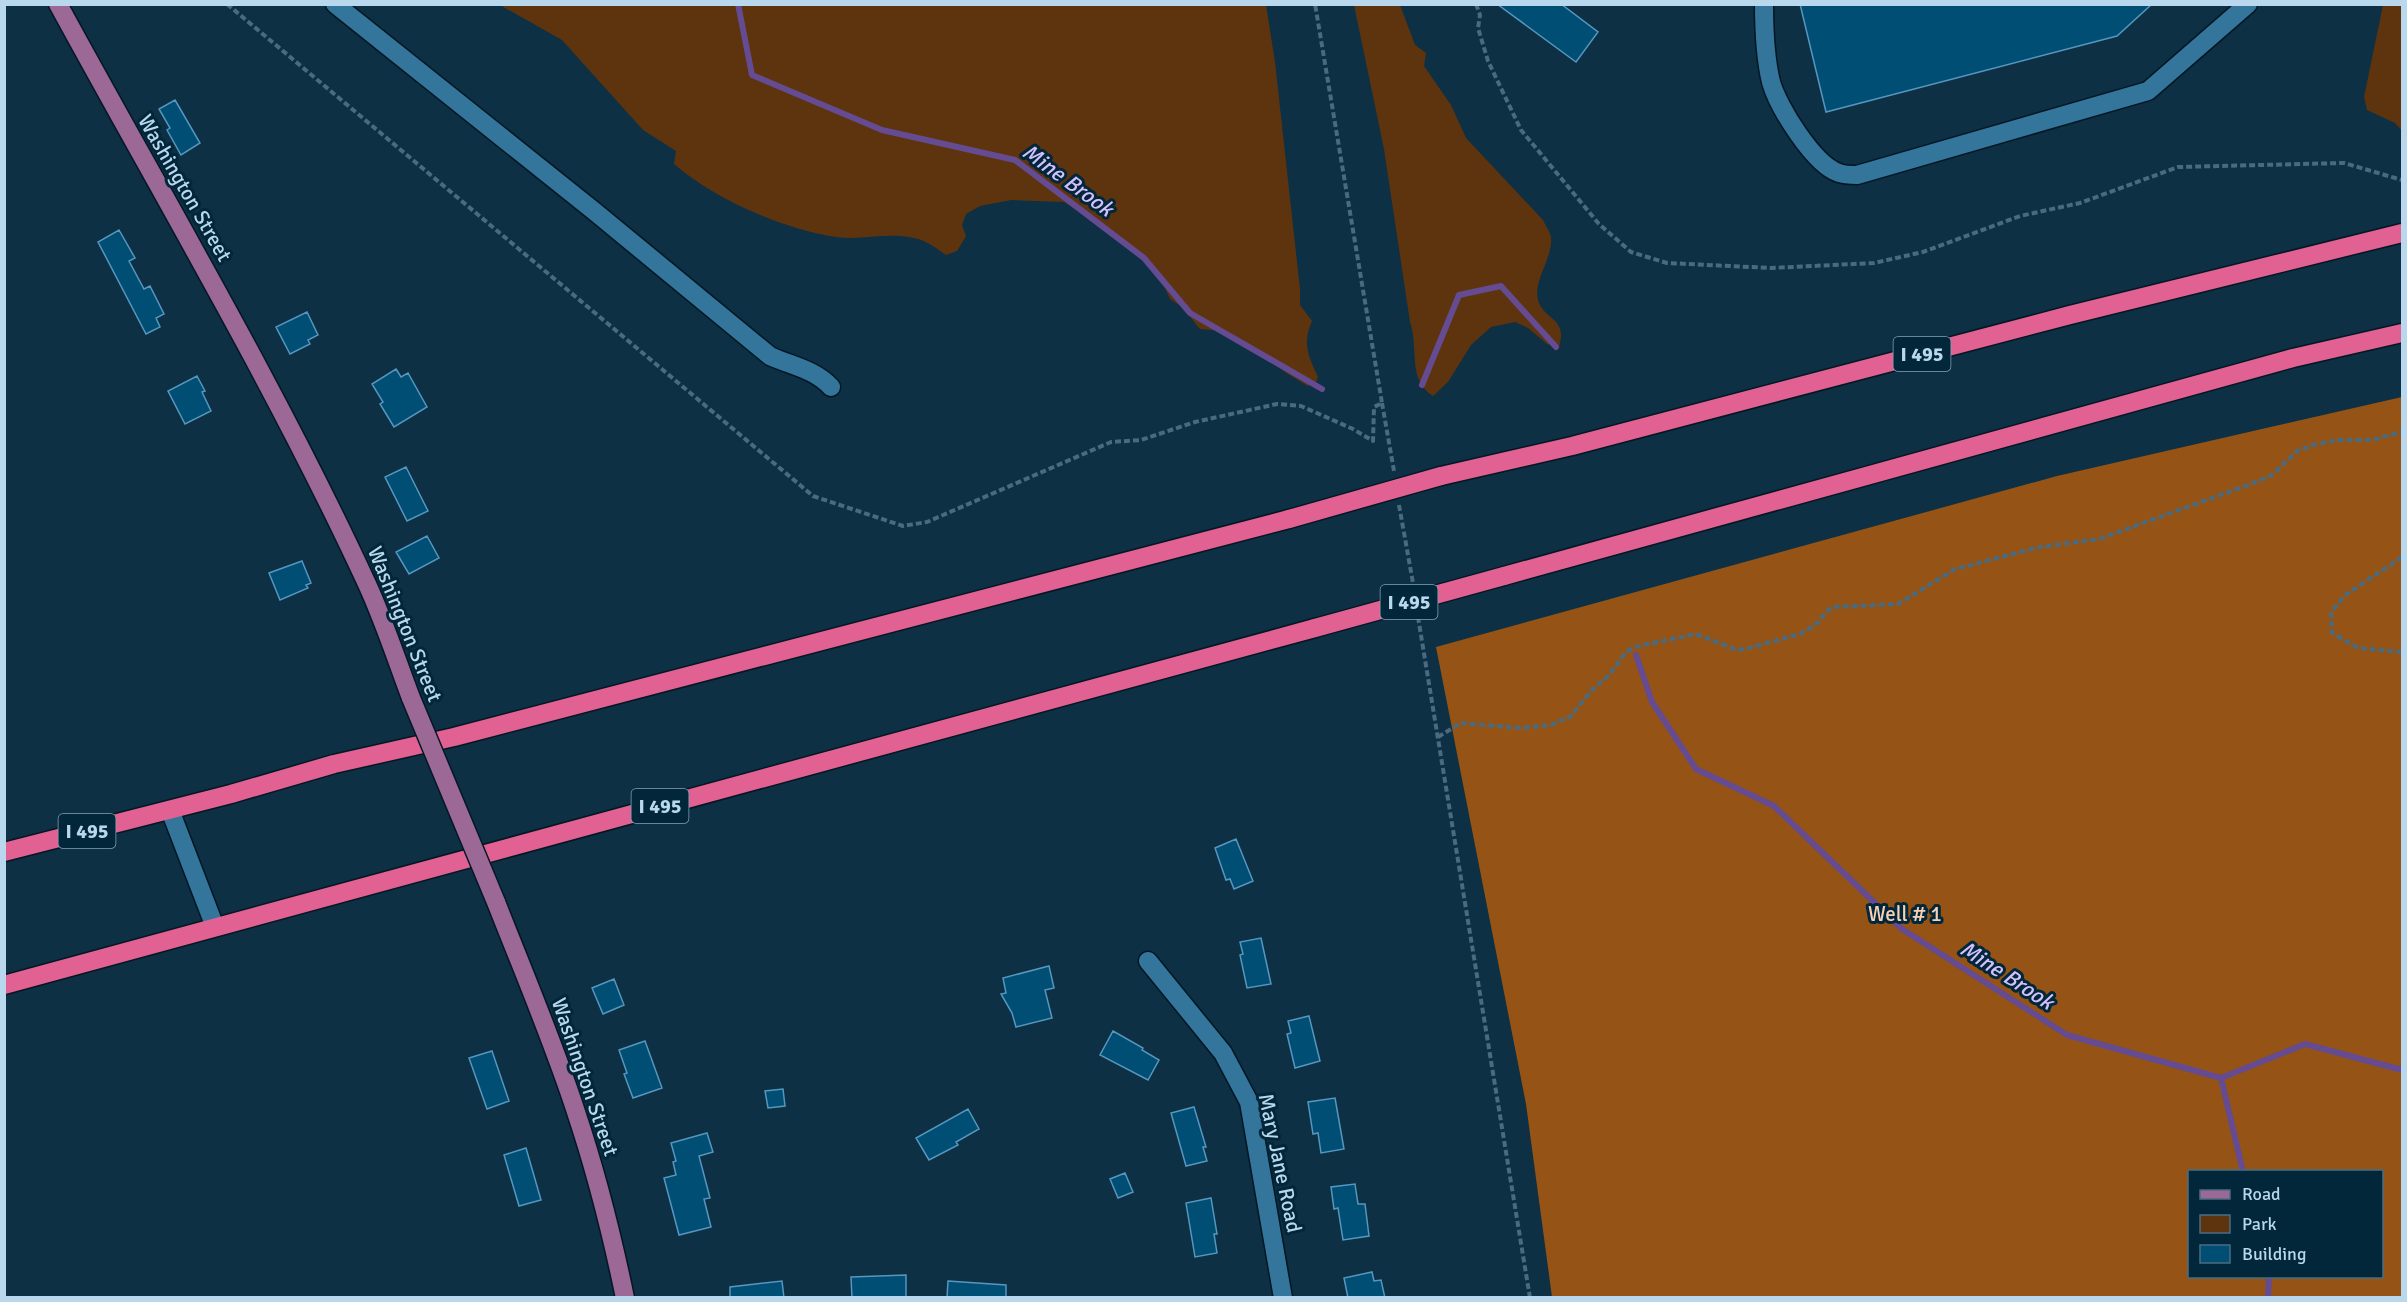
<svg xmlns="http://www.w3.org/2000/svg" width="2407" height="1302" viewBox="0 0 2407 1302" font-family="Signika,sans-serif">
<style>
.green{fill:#5e340e}
.forest{fill:#955415;fill-rule:evenodd}
.lines{fill:none;stroke-linecap:round;stroke-linejoin:round}
.stream{stroke:#644b92;stroke-width:6}
.building{fill:#004e73;stroke:#5696bf;stroke-width:1.5}
.minor-casing{stroke:#041723;stroke-width:21}
.major-casing{stroke:#041723;stroke-width:21}
.highway-casing{stroke:#041723;stroke-width:21}
.path{stroke:#496a7f;stroke-width:4;stroke-dasharray:6 3;stroke-linecap:butt}
.minor{stroke:#34759c;stroke-width:18}
.major{stroke:#9c6997;stroke-width:18}
.highway{stroke:#e26193;stroke-width:18}
.major-bridge-casing{stroke:#041723;stroke-width:21;stroke-linecap:butt}
.highway-bridge-casing{stroke:#041723;stroke-width:21;stroke-linecap:butt}
.major-bridge{stroke:#9c6997;stroke-width:18}
.highway-bridge{stroke:#e26193;stroke-width:18}
.labels{text-anchor:middle;dominant-baseline:central;stroke-width:6;stroke-linejoin:round;paint-order:stroke}
.shield{fill:#02263a;stroke:#82a3b8;stroke-width:1.5}
.shield-label{font-size:20px;font-weight:bold;fill:#b9d8ee}
.street-label{font-size:21px;fill:#b9d8ee;stroke:#02263a}
.park-label{font-size:21px;fill:#f7d1b5;stroke:#02263a}
.water-label{font-size:22px;font-style:italic;fill:#d3c1fe;stroke:#02263a}
</style>
<rect width="100%" height="100%" fill="#0d3044"/>
<!-- green -->
<path class="green" d="M500,5H1266L1275,62L1300,289V305L1312,321C1302,344 1308,355 1318,377L1316,382L1308,386L1288,374L1232,334L1223,331L1200,329L1182,307L1170,299L1158,272L1108,230L1064,202L1011,200L980,206L966,214L962,225L966,236L957,251L946,255C936,248 926,240 914,238C888,232 861,241 836,237C783,229 714,199 674,164L676,151L643,130L562,40Z
M1354,5H1400L1415,45L1426,53L1424,66L1451,105L1466,138L1543,220C1545,225 1550,231 1551,237C1553,258 1533,280 1538,300C1544,321 1568,317 1559,347L1547,344L1528,328L1515,322L1491,327L1471,345L1448,382L1433,396C1407,380 1419,348 1410,322L1384,149Z
M2383,5H2402V131L2395,123L2367,110L2364,97Z"/>
<!-- forest -->
<path class="forest" d="M2402,397V1297H1552L1526,1104L1436,647L2057,476ZM2190,1172H2382V1276H2190Z"/>
<g class="lines">
<!-- stream -->
<path class="stream" d="M738,4L752,75L882,130L1015,160L1144,258L1190,313L1322,389
M1422,385L1459,295L1501,286L1556,347
M1636,655L1652,702L1696,769L1774,806L1902,929L2067,1035L2221,1078L2305,1044L2402,1070
M2221,1078L2243,1172
M2268,1298L2269,1276"/>
</g>
<!-- building -->
<path class="building" d="M1497,4H1561L1598,32L1576,62Z
M1800,4H2152L2117,36L1826,112Z
M175,100L200,143L181,155L167,130L170,128L159,109Z
M119,230L135,258L129,261L144,289L150,286L164,314L156,318L160,327L146,334L98,242Z
M307,312L318,335L308,340L310,344L290,354L276,327Z
M396,369L401,377L408,373L427,407L394,427L380,404L383,402L372,384Z
M197,376L205,391L202,392L211,411L185,424L168,391Z
M406,467L428,511L407,521L385,477Z
M427,536L439,558L409,574L396,552Z
M302,561L311,583L306,585L308,588L280,600L269,573Z
M1236,839L1253,881L1234,889L1230,879L1226,880L1215,848Z
M1261,938L1271,984L1247,988L1240,955L1243,954L1240,942Z
M1049,966L1054,988L1045,990L1052,1018L1016,1027L1012,1013L1001,994L1006,993L1003,978Z
M614,979L624,1005L603,1014L592,988Z
M1309,1016L1320,1061L1295,1068L1287,1034L1291,1033L1288,1021Z
M1113,1031L1143,1048L1142,1050L1159,1060L1148,1080L1100,1055Z
M645,1041L662,1088L633,1098L624,1074L627,1073L619,1050Z
M492,1051L509,1101L487,1109L469,1058Z
M783,1089L785,1106L768,1108L765,1091Z
M1335,1098L1344,1149L1321,1153L1318,1133L1313,1134L1308,1102Z
M1194,1107L1206,1147H1203L1207,1161L1186,1166L1171,1113Z
M968,1109L979,1129L956,1142L958,1145L929,1160L916,1138Z
M707,1133L713,1152L699,1156L710,1198L704,1199L711,1227L679,1235L664,1178L676,1175L673,1162L676,1161L671,1143Z
M526,1148L541,1200L519,1206L504,1155Z
M1125,1173L1133,1192L1118,1198L1110,1179Z
M1355,1184L1358,1204H1365L1369,1236L1343,1240L1338,1208L1334,1209L1331,1187Z
M1211,1198L1217,1234H1214L1217,1253L1195,1257L1186,1203Z
M1372,1272L1374,1281L1381,1280L1385,1298H1348L1344,1278Z
M906,1275V1298H852L851,1277Z
M782,1281L784,1298H730V1287Z
M948,1281L1006,1285V1298H947Z"/>
<g class="lines">
<!-- minor casing -->
<g class="minor-casing">
<path id="minor" d="M335,4L594,211L770,356C792,366 814,369 831,387
M1764,4C1764,31 1765,57 1771,82C1778,107 1814,165 1839,173C1845,175 1851,175 1857,175L2148,91L2248,4
M170,810L215,927
M1148,961L1223,1053L1249,1102L1283,1298"/>
</g>
<!-- major casing -->
<g class="major-casing">
<path id="major" d="M58,4C163,197 275,385 367,584C384,621 397,661 411,698
M496,902C523,971 553,1041 576,1112C596,1172 612,1235 625,1298"/>
</g>
<!-- highway casing -->
<g class="highway-casing">
<path id="highway" d="M1441,476L1572,446L2070,315L2402,233
M1504,576L2293,358L2402,333
M4,852L231,794L334,764L454,737L1289,519
M4,985L1315,628"/>
</g>
<!-- path -->
<path class="path" d="M227,4L813,496L903,526L927,522L1111,442L1141,440L1195,422L1277,404L1301,406L1353,429L1373,441L1374,407L1382,403L1315,4
M1476,4L1480,15L1478,28L1488,61L1521,130L1599,224L1631,252L1667,263L1771,268L1874,263L1923,252L2020,216L2080,203L2178,167L2344,163L2402,180
M1382,403L1394,471
M1399,505L1413,583
M2402,557L2344,596L2331,613L2332,633L2358,648L2402,652
M1418,617L1530,1298
M1438,737L1461,723L1522,728L1551,725L1571,716L1591,691L1610,674L1626,652L1634,647L1696,634L1737,650L1745,649L1800,634L1815,625L1831,607L1898,604L1955,569L2040,547L2099,539L2256,482L2272,475L2297,451L2316,444L2340,440H2371L2402,432"/>
<!-- minor -->
<use href="#minor" class="minor"/>
<!-- major -->
<use href="#major" class="major"/>
<!-- highway -->
<use href="#highway" class="highway"/>
<!-- major-bridge casing -->
<g class="major-bridge-casing">
<path id="major-bridge" d="M411,698L496,902"/>
</g>
<!-- highway-bridge casing -->
<g class="highway-bridge-casing">
<path id="highway-bridge" d="M1289,519L1441,476
M1315,628L1504,576"/>
</g>
<!-- major-bridge -->
<use href="#major-bridge" class="major-bridge"/>
<!-- highway-bridge -->
<use href="#highway-bridge" class="highway-bridge"/>
</g>
<g class="labels">
<!-- shield labels -->
<g class="shield">
<rect x="1893.5" y="337" width="57" height="34" rx="4.5"/>
<rect x="1380.5" y="585" width="57" height="34" rx="4.5"/>
<rect x="631.5" y="789" width="57" height="34" rx="4.5"/>
<rect x="58.5" y="814" width="57" height="34" rx="4.5"/>
</g>
<g class="shield-label">
<text x="1922" y="354">I 495</text>
<text x="1409" y="602">I 495</text>
<text x="660" y="806">I 495</text>
<text x="87" y="831">I 495</text>
</g>
<!-- street labels -->
<g class="street-label">
<text transform="translate(185 188) rotate(60)">Washington Street</text>
<text transform="translate(405 624) rotate(68)">Washington Street</text>
<text transform="translate(585 1077) rotate(71)">Washington Street</text>
<text transform="translate(1280 1163) rotate(78)">Mary Jane Road</text>
</g>
<!-- park labels -->
<g class="park-label">
<text x="1905" y="914">Well # 1</text>
</g>
<!-- water labels -->
<g class="water-label">
<text transform="translate(1068 180) rotate(36)">Mine Brook</text>
<text transform="translate(2007 975) rotate(33)">Mine Brook</text>
</g>
</g>
<!-- border -->
<rect width="2407" height="1302" fill="none" stroke="#b9d8ee" stroke-width="12"/>
<!-- legend -->
<rect x="2188" y="1170" width="195" height="108" fill="#02263a" stroke="#4b6d82" stroke-width="1.5"/>
<rect x="2200" y="1190" width="30" height="9" fill="#9c6997" stroke="#4b6d82" stroke-width="1.5"/>
<text x="2242" y="1200" font-size="18" fill="#b9d8ee">Road</text>
<rect x="2200" y="1215" width="30" height="18" fill="#5e340e" stroke="#4b6d82" stroke-width="1.5"/>
<text x="2242" y="1230" font-size="18" fill="#b9d8ee">Park</text>
<rect x="2200" y="1245" width="30" height="18" fill="#004e73" stroke="#4b6d82" stroke-width="1.5"/>
<text x="2242" y="1260" font-size="18" fill="#b9d8ee">Building</text>
</svg>
